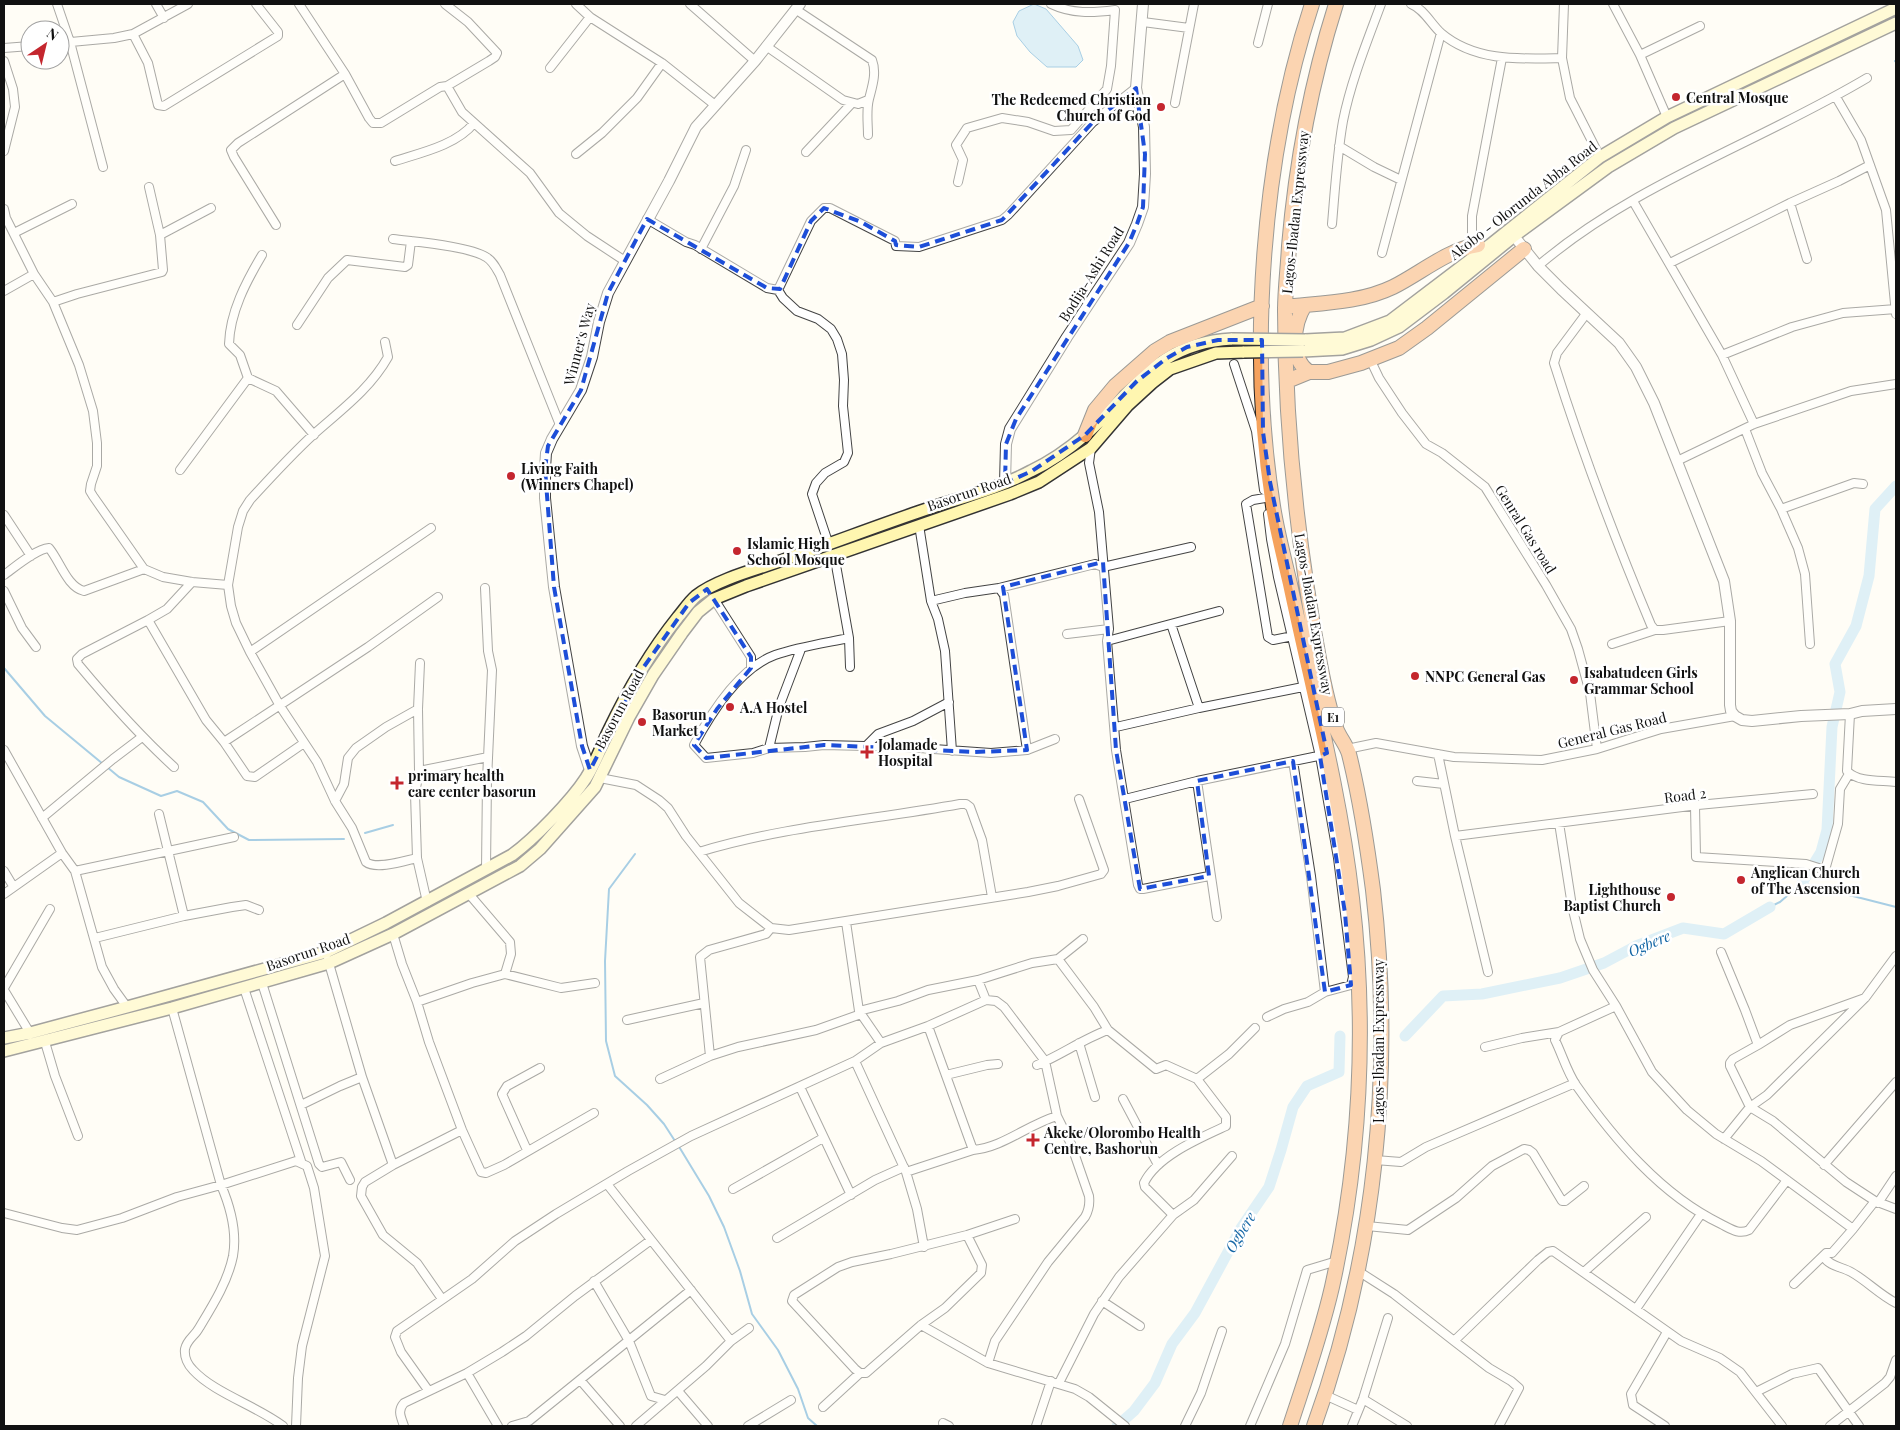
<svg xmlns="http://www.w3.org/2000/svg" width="1900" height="1430" viewBox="0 0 1900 1430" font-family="'Playfair Display',serif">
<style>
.water{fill:#b9e0f7;stroke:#3f96cf}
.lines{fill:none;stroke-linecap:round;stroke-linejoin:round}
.stream{stroke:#3f96cf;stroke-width:2}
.river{stroke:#b9e0f7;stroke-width:11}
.minor-casing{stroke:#444;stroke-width:10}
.tertiary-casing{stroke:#444;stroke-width:12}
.secondary-casing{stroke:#333;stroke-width:14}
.motorway-casing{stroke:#222;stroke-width:16}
.minor{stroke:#fff;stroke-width:8}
.tertiary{stroke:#fff;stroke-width:10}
.secondary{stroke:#fff6b0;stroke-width:11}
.motorway{stroke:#f5a25d;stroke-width:14}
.secondary-bridge-casing{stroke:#333;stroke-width:14;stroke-linecap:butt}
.secondary-bridge{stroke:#fff6b0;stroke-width:11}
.marked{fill:none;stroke:#1d4ed8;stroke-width:4;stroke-dasharray:10 6;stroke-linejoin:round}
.poi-dot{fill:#c4262e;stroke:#fff;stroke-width:2}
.labels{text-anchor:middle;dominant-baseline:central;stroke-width:5;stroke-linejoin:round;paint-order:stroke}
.shield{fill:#fff;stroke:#585858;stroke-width:1}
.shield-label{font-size:12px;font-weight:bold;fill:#111}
.poi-label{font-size:14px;font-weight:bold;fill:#111;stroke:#fff;text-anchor:start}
.street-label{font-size:14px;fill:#111;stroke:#fff}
.water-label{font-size:15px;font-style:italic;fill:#1768a6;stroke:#fff}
</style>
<rect width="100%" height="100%" fill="#fffdf5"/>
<!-- water -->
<path class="water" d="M1034,4L1046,9L1078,46L1083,60L1076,67H1047L1030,52L1017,36L1013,22L1019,11Z"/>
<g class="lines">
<!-- stream -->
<path class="stream" d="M1895,61L1896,62
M4,668L45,716L103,764
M107,767L119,777L161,796L177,791L203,802L228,829L249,840L344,839
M365,833L393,825
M635,854L609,889L605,961L606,1041L615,1076L647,1105L664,1124L675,1141
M1770,907L1780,902L1802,883L1896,907
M678,1145L709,1196L724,1227L740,1271L752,1314L778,1350L798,1389L808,1418L817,1426"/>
<!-- river -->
<path class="river" d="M1802,883L1821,852L1827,830L1832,727L1840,692L1835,664L1856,626L1869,576L1875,509L1896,486
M1405,1036L1443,996L1482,994L1560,978L1604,963L1636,946L1683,928L1724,934L1770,907
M1117,1426L1134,1411L1155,1383L1172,1344L1195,1313L1241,1228L1269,1187L1281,1150L1293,1107L1307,1086L1339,1072L1340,1036"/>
<!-- minor casing -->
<g class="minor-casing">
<path id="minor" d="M57,4L70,42L103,167
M156,4L164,18
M299,4L345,74L369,118L373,123H381L440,87L447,86L462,112L530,173L559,213L587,236L625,261
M445,4L468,22L497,53L495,57L489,61L447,86
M576,4L590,17
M690,4L755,61
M1411,4C1424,9 1431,24 1441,33C1475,62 1521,59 1562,58
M1564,4L1562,58L1570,98L1600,157
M1613,4L1640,55L1667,117
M795,9L872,60C877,73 872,87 869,99C866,110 868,124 868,135
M1143,22L1189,28
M133,34L148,63L158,105L164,106L278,36V32L256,4
M60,43L114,38L133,34L188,4
M1258,43L1268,4
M766,46L843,100L858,104L868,100
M4,48L30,46
M1640,55L1700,26
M4,61L13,89L15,107L4,151
M550,68L590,17L662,63L715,105
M1836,97L1861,140L1886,210L1896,314
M1175,103L1194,4
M1339,146L1374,167L1401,180
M806,152L852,103
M576,154L602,133L637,98L662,63
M395,161C420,153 457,145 474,123
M958,182L963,160L956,145L967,128L1002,118L1028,122L1054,131L1071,130L1107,89L1111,66L1115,10C1092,13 1072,14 1051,4
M1633,201L1722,355L1754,424
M1790,203L1807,259
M4,209L6,218L34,274L53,302L79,365L93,411L97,443V466L91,484L90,491L93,496L144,569L163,577L192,582L228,585
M647,219L686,242L695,245L767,288L778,290L811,221L824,208H830L895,241L896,246L919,247L1002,220L1008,215L1093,122L1136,88
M1332,224C1335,189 1337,155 1343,121C1351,81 1367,42 1381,4
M276,225L234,157L231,150L238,143L345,74
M14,233L72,204
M160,235L211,208
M393,239C415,242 468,246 486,257C493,261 496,268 500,275L560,425
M1480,245H1478L1472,233V216L1502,58
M701,249L734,186L746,150
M1382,253L1441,33
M262,255C246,282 230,312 229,344L240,355L248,378L276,391L314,435
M1670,263L1790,203L1839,181L1870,165
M1538,266C1635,183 1758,143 1867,78
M778,290L783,298L797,311L818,319L831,329L837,339L842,354L844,380L843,406L848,453L844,462L825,473L816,483L812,494L829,545
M4,291L34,274
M53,302L77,294L162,272L163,270L160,235L149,187
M1586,314L1557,353L1554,363C1582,452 1615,539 1651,625L1655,630
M297,325L328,278L347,260L405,267L408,265L411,241
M385,342L388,357C370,389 341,410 314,434C292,454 271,477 250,500L243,511L238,527L228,585L231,606L236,623L250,652L280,706L317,762L335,801L352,828L366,862C376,870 404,861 417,858
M1722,355L1792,327L1843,313L1896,309
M1370,359L1379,378L1402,413L1426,444L1442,453L1485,487L1546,585L1571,629L1578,649L1590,693L1597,749
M1234,364L1256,431L1264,490
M1745,429L1762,473L1781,509L1798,548L1805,574L1810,644
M1091,448L1089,463L1099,512L1109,629L1107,641L1116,750L1138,885L1140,889H1143L1209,876
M1677,461L1754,424L1851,391L1896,384
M180,470L248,378
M1265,498L1253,500L1246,504L1268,637L1273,640L1293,636
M1781,509L1854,483L1863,484
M4,515L31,556
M919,525L931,601L938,619L945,651L952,751
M834,554L849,638L850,667
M4,575C15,567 36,549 49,548C60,561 67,587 84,591L144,569
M485,588L488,651L492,670L487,780L486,869
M999,588L1095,564L1103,567L1191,547
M4,591L22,628L36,647
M714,599L751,657V668
M931,601L965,593L999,588L1004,595L1027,750
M148,620L206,720L224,742L247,776L255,777L304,743
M1171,624L1199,708
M1067,634L1109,629
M849,638C825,643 798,647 775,655C740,668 711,713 694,745L706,758L753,753L769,748L805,747L824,745L905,747L991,753L1027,750L1055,739
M1107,641L1219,611
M1612,644L1655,630H1663L1730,621
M250,652L431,528
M420,663L418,709L419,771L415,794L417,858L427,902
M1850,714L1847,771C1859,783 1881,780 1896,782
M1116,727L1199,708L1303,687
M224,742L368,647L438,597
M866,746L878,734L913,721L949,702
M769,748L779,707L801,649
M1347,749L1376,743L1454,757L1542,760L1597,749L1661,729L1735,716
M4,750L62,853L75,871L102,967L114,989L127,1007
M1438,754L1455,836L1488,972
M1293,761L1311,876L1325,992
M174,767C139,735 108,700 78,664L77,659L82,654L148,620L167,609L192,582
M419,771L488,757
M600,778L636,785L659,800L668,808L686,836L739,903L771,928L789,930L1028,892L1058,886L1101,874L1104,870L1079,799
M1197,781L1217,917
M1417,781L1444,784
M1125,799L1197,781L1323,755
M335,801L344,784L348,758L356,748L386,727L418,709
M1695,806L1696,857L1806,864L1825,870L1838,824L1840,789L1849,774
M159,814L184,916
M42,818L113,759L142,737
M1559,823L1572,906L1580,939L1593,970L1616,1006L1652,1072L1687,1110L1716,1134L1761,1161L1853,1229
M1455,836L1698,805L1813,794
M699,852C784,826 873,820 960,804H966L970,807L982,840L992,897
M4,871L13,886
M75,871L234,837
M4,894L62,853
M469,894L510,942L511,954L505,974
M846,922L859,1011L881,1043
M393,934L402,964L417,1002L429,1042L462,1130L481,1172L486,1173L504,1165L594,1113
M95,938L184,916L232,907L246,905L259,910
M1721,952L1745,1010L1758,1045
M1058,959L1094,1007L1108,1030L1156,1069L1166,1065L1197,1079L1226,1117V1126C1200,1138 1157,1156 1144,1183L1145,1187L1173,1215
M328,960L362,1077L393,1165
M978,980L986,1000L996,1001L1004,1007L1045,1061L1057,1116L1071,1144L1089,1196C1090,1204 1089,1210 1085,1217L1048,1262L995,1341L988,1363
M262,983L319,1164L322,1167L341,1162L350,1180
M4,988L50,909
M244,988L301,1161
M4,990L30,1033
M1865,998L1790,1025L1758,1045L1733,1059L1730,1063V1066L1750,1107L1773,1121L1846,1182L1875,1201L1896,1209
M417,1002L472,983L505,974L561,988L595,983
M1616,1006L1559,1032L1555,1040C1562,1054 1567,1072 1576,1085C1614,1139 1661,1195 1721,1224C1731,1229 1739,1235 1749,1230L1787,1180
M172,1008L221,1185C230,1206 237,1233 233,1256C228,1281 213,1305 199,1328C195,1336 187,1339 185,1349C184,1357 188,1365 193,1370C214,1393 257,1406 283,1426
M859,1011L898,1001L928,990L978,980L1032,963L1058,959L1083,939
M1267,1017L1284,1009L1308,1002L1325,992L1351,985L1353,977L1338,858L1320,756L1278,577L1271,539L1268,514
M627,1020L704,1003
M928,1026L973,1150
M45,1042L55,1076L78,1136
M1079,1043L1095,1097
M1485,1047L1522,1038L1559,1032
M710,1056L700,957L709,950L766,934L771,928
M855,1061L906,1172L917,1209L924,1247
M1037,1065C1061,1055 1083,1039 1108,1030
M946,1075L987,1065L998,1064
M660,1079L710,1056L738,1047L816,1030L861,1014
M1197,1079L1229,1054L1255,1028
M800,1087L851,1195
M1123,1099L1158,1165
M301,1105L340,1086L362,1077
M1724,1139L1750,1107L1767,1095L1865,998L1896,956
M527,1150L502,1094L507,1086L540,1068
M1375,1160L1401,1162L1426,1147L1575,1083
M1824,1165L1896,1082
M906,1172L973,1150C1004,1147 1027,1125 1057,1116
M607,1184L731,1341
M733,1189L823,1138
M1878,1203L1896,1176
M4,1213L62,1228L77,1230L122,1218L177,1197L221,1185L296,1161L307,1166L314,1188L325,1256L302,1346L298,1378L296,1426
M1367,1226L1408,1230L1456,1198L1492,1166L1524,1149L1529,1150L1533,1153L1562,1201H1565L1584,1186
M967,1235L982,1265L981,1273L945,1308L921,1325L866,1373H860L855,1369L792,1301L794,1295L838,1267L852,1262L891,1254L967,1235L1015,1219
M777,1238L875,1180L904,1167
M1824,1257C1829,1266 1842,1267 1851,1272C1867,1281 1880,1295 1896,1303
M1358,1271L1394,1294L1454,1341L1489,1368L1511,1381L1519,1388L1499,1426
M1584,1272L1646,1217
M594,1281L629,1341L651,1396L665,1400
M1794,1284L1826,1253H1832L1853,1229L1875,1201
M442,1299L417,1263L383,1235L361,1196L362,1187L365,1182L393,1165L462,1130
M1102,1301L1140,1326
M1636,1309L1701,1214
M921,1325L988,1363L1075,1389L1089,1397L1125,1426
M1454,1341L1538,1260L1548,1252L1553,1251L1681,1341L1720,1358L1740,1372L1782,1426
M467,1373L498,1426
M581,1381L620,1426
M1059,1383L1094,1314L1119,1277L1173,1215L1194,1200L1232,1156
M428,1390L401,1352L395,1337L397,1331L472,1279L515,1241L556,1214L628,1171L691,1136L855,1061L881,1043L928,1026L986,1000
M678,1391L708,1426
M1756,1392L1792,1374L1818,1368L1859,1426
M1325,1395L1358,1410
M1363,1399L1407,1426
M823,1407L860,1373
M943,1423L949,1426
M404,1426C401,1417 397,1411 404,1403L467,1373L502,1352L526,1336L575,1296L651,1240
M512,1426L529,1421L691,1290
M636,1426L706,1366L731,1341L749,1328
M748,1426L791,1400
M1036,1426L1051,1381
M1185,1426L1201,1393L1222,1331
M1250,1426L1285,1344L1307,1270L1337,1261
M1352,1426L1363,1399L1388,1318
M1665,1426L1633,1405L1631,1394L1667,1332
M1830,1426L1885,1383L1890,1377L1896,1360"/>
</g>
<!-- tertiary casing -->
<g class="tertiary-casing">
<path id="tertiary" d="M1514,236L1538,266L1561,289L1619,343L1636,367L1654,403L1724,581L1730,621V705L1731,711L1735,716L1742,720L1752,721L1801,716L1850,714L1862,711L1896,709
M1005,483L1006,444L1010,429L1067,337L1129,243L1137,224L1143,207L1145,174L1144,127L1136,88L1143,4
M590,770L582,746L554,587L545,498V469L546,453L552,439L581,390L592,357L599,322L608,293L669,181L696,127L755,61L800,4"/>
</g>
<!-- secondary casing -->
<g class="secondary-casing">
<path id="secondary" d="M1305,340L1345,338L1390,321L1490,245L1600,157L1667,117L1896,8
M1303,351L1342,349L1371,340L1399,327L1444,293L1514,236L1608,167L1674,128L1896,23
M4,1038L30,1033L127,1007L326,952L386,923L512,855C535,838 571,801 586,778C595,764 601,747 608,732C627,692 650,652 678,617C684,610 689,602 696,596C717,579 761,568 786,559C830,544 874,527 918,512C955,499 996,490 1031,471C1050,462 1070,448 1085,435C1136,390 1156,343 1232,339
M4,1051L172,1008L329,963L393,934L520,866L540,849L595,787L629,717L653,675L682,633L698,612L714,599L746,586L1010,494L1039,482L1091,448L1128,405L1152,383L1170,369L1216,353L1244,352"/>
</g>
<!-- motorway casing -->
<g class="motorway-casing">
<path id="motorway" d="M1305,305C1293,324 1289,358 1309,372
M1285,307C1320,303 1360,303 1393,287C1421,273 1447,250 1478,245
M1287,381L1309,372H1328L1361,363L1399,348L1427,328L1524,249
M1085,435L1095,410L1115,386L1155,351L1170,342L1262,306
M1290,1426C1305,1380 1321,1335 1332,1287C1360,1160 1367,1027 1352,898C1340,792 1312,688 1290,584C1284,558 1277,532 1273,506C1248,349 1262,156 1312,4
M1314,1426C1376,1255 1394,1071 1373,890C1367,844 1360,798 1349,754C1346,744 1339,737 1336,728C1329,708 1324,685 1320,664C1298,548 1285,430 1285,311C1285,289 1288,267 1289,246C1296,163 1311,83 1336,4"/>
</g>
<!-- minor -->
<use href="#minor" class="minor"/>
<!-- tertiary -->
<use href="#tertiary" class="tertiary"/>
<!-- secondary -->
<use href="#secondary" class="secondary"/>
<!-- motorway -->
<use href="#motorway" class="motorway"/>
<!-- secondary-bridge casing -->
<g class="secondary-bridge-casing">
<path id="secondary-bridge" d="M1232,339L1305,340
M1244,352L1303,351"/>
</g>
<!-- secondary-bridge -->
<use href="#secondary-bridge" class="secondary-bridge"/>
</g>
<!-- marked area -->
<path d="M0 0H1900V1430H0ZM1136,88L1145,154L1143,207L1137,224L1129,243L1016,419L1006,444L1005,483L1032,471L1085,435L1137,381L1167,358L1187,347L1218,340H1262L1263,432L1270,482L1327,753L1320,756L1345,913L1351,985L1325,992L1293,761L1197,781L1209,876L1140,889L1116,750L1103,562L1003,587L1027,750L975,752L824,745L706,758L694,745L717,709L751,668V657L707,589L689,603L643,668L590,770L582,746L554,587L545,469L548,446L581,390L608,293L647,219L767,288L780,289L811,221L824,208L861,222L895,241L896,245L919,247L1002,220L1093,122Z" fill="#fffdf5" fill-opacity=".55" fill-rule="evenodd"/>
<path class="marked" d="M1136,88L1145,154L1143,207L1137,224L1129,243L1016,419L1006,444L1005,483L1032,471L1085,435L1137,381L1167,358L1187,347L1218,340H1262L1263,432L1270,482L1327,753L1320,756L1345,913L1351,985L1325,992L1293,761L1197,781L1209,876L1140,889L1116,750L1103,562L1003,587L1027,750L975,752L824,745L706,758L694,745L717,709L751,668V657L707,589L689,603L643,668L590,770L582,746L554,587L545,469L548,446L581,390L608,293L647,219L767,288L780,289L811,221L824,208L861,222L895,241L896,245L919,247L1002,220L1093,122Z"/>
<!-- markers -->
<g class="poi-dot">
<circle cx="1676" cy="97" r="5"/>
<circle cx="1161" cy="107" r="5"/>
<circle cx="511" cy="476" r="5"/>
<circle cx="737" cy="551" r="5"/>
<circle cx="1415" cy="676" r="5"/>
<circle cx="1574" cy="680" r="5"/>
<circle cx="730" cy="707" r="5"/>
<circle cx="642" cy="722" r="5"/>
<path d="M864.5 744.5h5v5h5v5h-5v5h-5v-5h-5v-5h5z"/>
<path d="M394.5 775.5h5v5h5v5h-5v5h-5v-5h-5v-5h5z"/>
<circle cx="1741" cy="880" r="5"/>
<circle cx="1671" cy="897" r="5"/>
<path d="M1030.5 1132.5h5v5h5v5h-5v5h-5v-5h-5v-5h5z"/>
</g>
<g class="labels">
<!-- shield labels -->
<rect class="shield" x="1322" y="707.5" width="22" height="19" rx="4"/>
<g class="shield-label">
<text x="1333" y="717">E1</text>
</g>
<!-- poi labels -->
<g class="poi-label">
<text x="1686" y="97">Central Mosque</text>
<text x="1151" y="99" text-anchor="end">The Redeemed Christian<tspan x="1151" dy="16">Church of God</tspan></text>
<text x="521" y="468">Living Faith<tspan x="521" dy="16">(Winners Chapel)</tspan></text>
<text x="747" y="543">Islamic High<tspan x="747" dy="16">School Mosque</tspan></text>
<text x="1584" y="672">Isabatudeen Girls<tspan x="1584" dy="16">Grammar School</tspan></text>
<text x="1425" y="676">NNPC General Gas</text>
<text x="740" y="707">A.A Hostel</text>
<text x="652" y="714">Basorun<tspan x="652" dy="16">Market</tspan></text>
<text x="878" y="744">Jolamade<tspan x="878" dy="16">Hospital</tspan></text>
<text x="408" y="775">primary health<tspan x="408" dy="16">care center basorun</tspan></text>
<text x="1751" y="872">Anglican Church<tspan x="1751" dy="16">of The Ascension</tspan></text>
<text x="1661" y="889" text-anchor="end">Lighthouse<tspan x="1661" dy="16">Baptist Church</tspan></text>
<text x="1044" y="1132">Akeke/Olorombo Health<tspan x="1044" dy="16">Centre, Bashorun</tspan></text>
</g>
<!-- street labels -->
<g class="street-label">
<text transform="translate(1523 200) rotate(-38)">Akobo - Olorunda Abba Road</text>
<text transform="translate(1295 212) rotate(-84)">Lagos-Ibadan Expressway</text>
<text transform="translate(1091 274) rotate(-58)">Bodija-Ashi Road</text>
<text transform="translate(579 344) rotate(-75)">Winner's Way</text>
<text transform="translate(969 492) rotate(-19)">Basorun Road</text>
<text transform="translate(1526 529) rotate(58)">Genral Gas road</text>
<text transform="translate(1314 614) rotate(80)">Lagos-Ibadan Expressway</text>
<text transform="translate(619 709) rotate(-62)">Basorun Road</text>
<text transform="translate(1612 730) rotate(-14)">General Gas Road</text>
<text transform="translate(1685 795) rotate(-7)">Road 2</text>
<text transform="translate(308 952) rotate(-19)">Basorun Road</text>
<text transform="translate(1378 1041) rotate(-90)">Lagos-Ibadan Expressway</text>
</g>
<!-- water labels -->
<g class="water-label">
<text transform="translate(1649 943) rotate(-23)">Ogbere</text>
<text transform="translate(1240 1232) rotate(-59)">Ogbere</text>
</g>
</g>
<!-- border -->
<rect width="1900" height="1430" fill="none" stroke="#111111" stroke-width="10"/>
<!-- north arrow -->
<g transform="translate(45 45) rotate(35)"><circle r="24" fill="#ffffff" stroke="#a0a0a0"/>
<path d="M0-4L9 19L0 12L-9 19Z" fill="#c4262e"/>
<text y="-8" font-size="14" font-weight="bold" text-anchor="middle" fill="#111111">N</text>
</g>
</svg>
